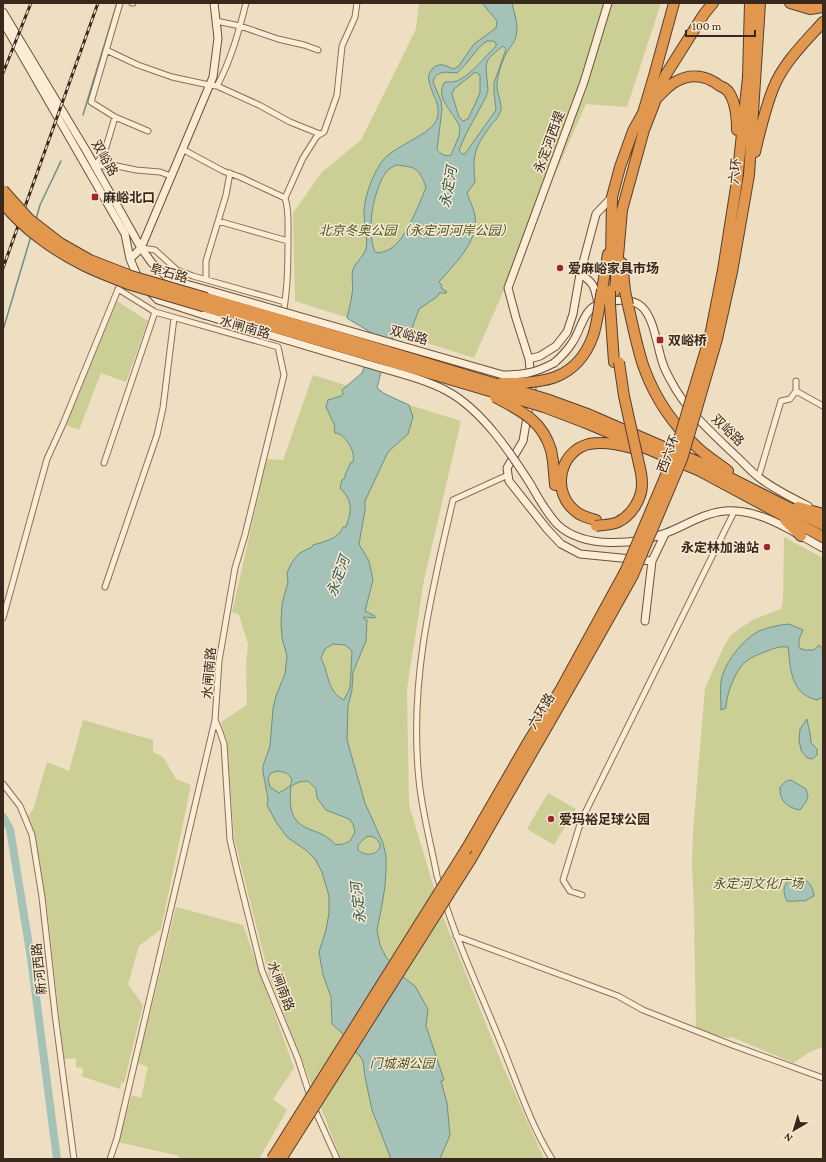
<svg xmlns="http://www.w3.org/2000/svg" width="826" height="1162" viewBox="0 0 826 1162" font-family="'Crimson Pro','Noto Sans SC',serif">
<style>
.green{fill:#cbce95}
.water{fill:#a4c2b7;stroke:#6b9084;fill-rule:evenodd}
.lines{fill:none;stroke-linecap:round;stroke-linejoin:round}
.stream{stroke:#6b9084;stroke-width:1.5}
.river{stroke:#a4c2b7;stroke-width:8}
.street-casing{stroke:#8a6f58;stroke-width:7}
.secondary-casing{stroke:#6c503b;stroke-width:9}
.highway-casing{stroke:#573e2d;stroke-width:12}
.street{stroke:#faecd5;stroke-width:5}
.secondary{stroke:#faecd5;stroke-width:7}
.highway{stroke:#e2974f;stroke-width:10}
.rail-casing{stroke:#39291d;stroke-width:3}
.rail{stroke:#f7e9d1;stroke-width:1.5;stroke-dasharray:4.5;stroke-linecap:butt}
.secondary-bridge-casing{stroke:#6c503b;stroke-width:9;stroke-linecap:butt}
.highway-bridge-casing{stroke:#573e2d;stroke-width:12;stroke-linecap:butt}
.secondary-bridge{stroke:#faecd5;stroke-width:7}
.highway-bridge{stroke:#e2974f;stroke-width:10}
.poi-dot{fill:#9b262f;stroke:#f7e9d1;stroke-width:1.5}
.labels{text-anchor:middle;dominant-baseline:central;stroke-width:3;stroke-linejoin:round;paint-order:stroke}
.street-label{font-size:13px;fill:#39291d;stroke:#f7e9d1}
.poi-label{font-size:13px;font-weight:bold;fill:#39291d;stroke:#f7e9d1;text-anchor:start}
.park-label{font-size:13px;font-style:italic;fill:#4d5623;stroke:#f7e9d1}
.water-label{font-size:14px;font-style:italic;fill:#2c5953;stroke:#f7e9d1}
</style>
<rect width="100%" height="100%" fill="#efdfc2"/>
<!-- green -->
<path class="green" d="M419,3H661L627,107L586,104L474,358L295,301L293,213L322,172L361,140L416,29Z
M117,301L148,321L126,382L101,373L79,430L66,425Z
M313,375L461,421L424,580L407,689L409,805L442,914L502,1064L544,1159H341L269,976L234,838L227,741L221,722L247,705L246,665L248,644L239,615L232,612L267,459L283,460Z
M784,537L823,558V1047L810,1052L793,1063L732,1037L728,1038L696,1030L694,909L692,865L693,831L705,688L724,646L731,635L752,620L781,609L783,603Z
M83,720L153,740V752L163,757L176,779L191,785L161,929L139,946L128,984L143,1005L124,1083H121L120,1089L81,1076L83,1072L82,1068L76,1067V1058L64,1059L47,906L34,834L27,817L33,810L47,762L69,771Z
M548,793L576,809L554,845L527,829Z
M176,907L243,925L294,1068L273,1099L287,1110L259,1159H179V1156L118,1142L132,1095L141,1098L148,1067L138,1063Z"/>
<!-- water -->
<path class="water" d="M482,3H512C514,13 519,25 516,36C515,42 510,47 507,52C502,61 498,73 497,84C496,93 504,106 500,113C498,118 494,121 491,125C475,147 472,154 475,182L467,193C469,200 474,208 475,216C479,242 454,264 439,282L442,285L441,288L447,292L446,293H439L438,296L419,309L408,339L398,336L389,340L377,388L385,394L409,405L413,417L408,434L388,452L365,501V510L359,544L369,561L373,580L365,611L375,616V618L364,617L363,618L367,620L366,641L353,672L352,690L348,706L347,740L365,803L383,843L386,856V870L385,886L382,905L377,930L380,945L386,957L404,978L415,986L428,1009L426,1026L444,1080L441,1081L447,1103L450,1135L440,1159H391L372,1110L365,1077L363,1061L360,1056L355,1052L342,1033L332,1024L331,997L323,975L319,952L326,930L329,913V896L322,872L315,859L307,851L287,837L276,822L267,805L268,799L263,772V766L270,746L273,709L276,696L285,674L287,656L282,638L281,624L282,604L288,582L287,573L291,564L295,558L300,553L312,547L313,545C323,542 339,539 343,527H346C352,510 353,501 340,488L342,480L345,478V475L351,462L352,463C357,455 348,440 341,435C339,434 337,433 335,433L334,429L335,426L326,407L328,400L341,396L343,394L342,390L362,373L376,337C366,328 357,325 347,318C349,310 351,302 352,294C354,285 350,275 354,267C357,261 364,256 366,249C368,239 365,226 364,216C363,199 373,172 384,159C395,146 432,134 437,119C442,105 431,94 429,81C427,75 432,66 439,65C443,64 449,67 453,69L458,67L474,44L496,28L497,21ZM487,41H493L496,43V46C485,57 474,71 461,79C456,82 451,82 445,82C433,98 456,114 460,128L459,136L451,155C445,157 441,154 437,150L442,109L441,101L433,82C436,70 446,72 457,73C468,64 475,49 487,41ZM503,46L506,49L494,83V93L496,110L467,151L465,154H462L459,150L466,134L486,97L488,90L486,69L487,61L492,55ZM475,72L480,75V93L468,119L463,121L459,117L452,94L454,89ZM396,165C416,167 419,168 426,187C421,201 405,239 393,247C389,250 383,252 379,253L375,252C366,231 373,191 386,172C388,169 393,167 396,165ZM333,644L345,645L352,651L350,688L344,700C327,692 329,673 321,658L325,649ZM277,771C285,772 289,773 292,780L290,786L279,793L270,787L268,778L271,773ZM308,781L316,789L317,798L326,810L349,819L353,824L355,832L350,841C346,843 340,846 335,844C333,843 331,839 328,838C318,830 301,830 294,817C289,808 290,796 291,786L299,782ZM371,836C392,845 372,862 358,850V845L366,837Z
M789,624L803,630L799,639V648L805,650H814L819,645L823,650V697L817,700C813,699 808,697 805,695C790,685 790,663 788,647C781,646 775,648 767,651C760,654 751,657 745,662C735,671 726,695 726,708L721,710C721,701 720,691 721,682C723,664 743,639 759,631C769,627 779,625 789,624Z
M807,719C808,727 811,734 811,743L817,749V755L812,759L807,758L801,750L799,740L800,729Z
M791,780L806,789L808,796L806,802L800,810C787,808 779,800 780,787L786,781Z
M793,878C805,877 813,883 814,896L805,901C799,900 793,902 787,901C782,891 783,883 793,878Z"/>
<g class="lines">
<!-- stream -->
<path class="stream" d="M83,115L117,3
M36,219L40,205L61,161
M3,330L31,236"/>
<!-- river -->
<path class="river" d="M3,817L10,829L31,958L57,1159"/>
<!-- street casing -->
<g class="street-casing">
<path id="street" d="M120,3L91,102L115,117L148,131
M132,3H133
M216,21L240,26L278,39L304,45L318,50
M106,50L138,65L172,77L209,85L217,86L259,105L290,122L320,134
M217,86C231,60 239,31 246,3
M182,149L223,171L240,177L285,198C289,210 288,221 288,234C288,261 288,288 283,314
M94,166H117L136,170L160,172L171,176
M94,166L104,154L115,117
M285,198L303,158L317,136L324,132L337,95L342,46L355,17L357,3
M218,221L288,241
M141,248L155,250L177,270L193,276L285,302
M206,279V261L226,195L230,173
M118,289L155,312L278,347L284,375L245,535L235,568L219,661L215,720L220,732L224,744L230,840L237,870L262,971L298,1059L310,1096
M796,391L823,406
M104,463L155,312
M758,476L760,472L781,401L790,399L796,391V381
M105,587L157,435L163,408L174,318
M3,618L47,459L63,424L119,287
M3,784L20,806L32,835L42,897L55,1014L74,1159
M441,888L437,876C431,844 422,812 419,780C409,682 431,594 453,500L508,475
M582,895L570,891L563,880L581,821L734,512
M445,902C459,948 480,991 498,1036C515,1076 529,1122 552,1159
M456,936L618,996L643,1010L732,1045L823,1078
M314,1108L337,1159
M110,1159L117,1138L215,720"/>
</g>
<!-- secondary casing -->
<g class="secondary-casing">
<path id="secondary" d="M608,3L584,82L508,288L516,318L529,359L532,388L523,441L507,468L509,481L547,529L561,544L580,554L652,561
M3,12L87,152L141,248L152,263L167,277L186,284L211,291
M3,22L125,234L130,259L139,280
M130,259L141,248L213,77L218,38L214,3
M580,274C594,282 595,288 598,304
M149,291L158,300L204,315
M529,359L540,356L556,346L567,332L573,314L580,274L596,214L612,197
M554,363C561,357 567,351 572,343C581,331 583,309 599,304C611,300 632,297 642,307C654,318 657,346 662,361C664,368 667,374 671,381C686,410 711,432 734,454C743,462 751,472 761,479C776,490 792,498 808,506
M531,485C539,499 547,514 558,525C584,549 635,545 666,533C685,526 703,513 725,511C760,508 793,532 823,548
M645,621L652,561L665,534"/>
</g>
<!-- highway casing -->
<g class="highway-casing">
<path id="highway" d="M790,3L810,9L823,7
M658,97C663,92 670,84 677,81C692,73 707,76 720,86C723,87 726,89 728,91C736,102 737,117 737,130
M755,152C760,131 765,109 773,89C783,63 805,42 823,22
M611,261L612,197L620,167L633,131L643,113L654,76L674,3
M622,263L625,291
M602,290L608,254
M615,291L622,210L644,130L665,76L704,14L713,3
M610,305L614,362
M628,305C633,326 637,348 644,368C655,398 675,427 699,449C708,457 719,464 728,471
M710,336L723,270L737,181L748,77L750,3
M717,339L732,272L749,175L760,3
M590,415L703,464L823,525
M586,423L700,471L823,537
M551,450L553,461L555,485
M798,507L823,514
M596,520C588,518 580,516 574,510C551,490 560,451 589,444C604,441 618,444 632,448
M785,520L801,536
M467,848L527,744L561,689L625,572
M471,859C525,764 580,671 633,575"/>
</g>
<!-- street -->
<use href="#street" class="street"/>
<!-- secondary -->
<use href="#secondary" class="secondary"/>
<!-- highway -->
<use href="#highway" class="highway"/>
<!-- rail casing -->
<g class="rail-casing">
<path id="rail" d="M3,73L31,3
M3,268L98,3"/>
</g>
<!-- rail -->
<use href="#rail" class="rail"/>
<!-- secondary-bridge casing -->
<g class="secondary-bridge-casing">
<path id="secondary-bridge" d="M211,291L503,375C524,375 535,373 554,363
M204,315C257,331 309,347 361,362C387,370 423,378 447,391C482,410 510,452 531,485"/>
</g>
<!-- highway-bridge casing -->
<g class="highway-bridge-casing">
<path id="highway-bridge" d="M3,190L29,219L60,243L90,260L131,276L350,340L546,399L590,415
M3,203C23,229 56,252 85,266C99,273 114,278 128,284L544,407L586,423
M610,291V305
M625,291L628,305
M502,383C543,384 577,380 593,336C598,321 599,305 602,290
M495,397C521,411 542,420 551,450
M596,526C603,525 611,525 618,522C631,516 641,500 642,486C642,482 642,478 641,473L624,396L619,362
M625,572L674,456L710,336
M633,575L682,459L717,339
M272,1159L467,848
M281,1159L471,859"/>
</g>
<!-- secondary-bridge -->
<use href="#secondary-bridge" class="secondary-bridge"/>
<!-- highway-bridge -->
<use href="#highway-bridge" class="highway-bridge"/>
</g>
<!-- markers -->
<g class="poi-dot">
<rect x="91" y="193" width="8" height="8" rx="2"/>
<circle cx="560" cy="268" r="4"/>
<rect x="656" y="336" width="8" height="8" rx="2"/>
<circle cx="767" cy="547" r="4"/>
<circle cx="551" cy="819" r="4"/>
</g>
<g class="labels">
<!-- street labels -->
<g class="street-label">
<text transform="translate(549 142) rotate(-70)">永定河西堤</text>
<text transform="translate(105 158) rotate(60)">双峪路</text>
<text transform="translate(735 171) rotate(-84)">六环</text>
<text transform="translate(169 273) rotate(16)">阜石路</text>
<text transform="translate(245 327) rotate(16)">水闸南路</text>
<text transform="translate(409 335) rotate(16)">双峪路</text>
<text transform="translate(728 430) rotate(44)">双峪路</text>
<text transform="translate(668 454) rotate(-70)">西六环</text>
<text transform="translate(209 673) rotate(-85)">水闸南路</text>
<text transform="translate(541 711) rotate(-59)">六环路</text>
<text transform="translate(39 969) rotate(-96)">新河西路</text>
<text transform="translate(281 986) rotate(69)">水闸南路</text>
</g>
<!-- poi labels -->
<g class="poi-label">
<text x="103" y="197">麻峪北口</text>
<text x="568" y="268">爱麻峪家具市场</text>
<text x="668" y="340">双峪桥</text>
<text x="759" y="547" text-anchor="end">永定林加油站</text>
<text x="559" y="819">爱玛裕足球公园</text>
</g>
<!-- park labels -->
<g class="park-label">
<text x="416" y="230">北京冬奥公园（永定河河岸公园）</text>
<text x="758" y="883">永定河文化广场</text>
<text x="402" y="1063">门城湖公园</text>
</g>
<!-- water labels -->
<g class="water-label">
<text transform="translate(448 187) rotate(-80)">永定河</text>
<text transform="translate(338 576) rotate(-70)">永定河</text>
<text transform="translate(358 903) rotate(-96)">永定河</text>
</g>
</g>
<!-- border -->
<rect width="826" height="1162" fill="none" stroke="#39291d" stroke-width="8"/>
<!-- north arrow -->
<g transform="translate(794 1130) rotate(218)" stroke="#f7e9d1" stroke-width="3" paint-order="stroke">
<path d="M0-3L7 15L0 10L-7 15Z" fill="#39291d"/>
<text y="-6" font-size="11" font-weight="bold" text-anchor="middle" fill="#39291d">N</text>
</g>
<!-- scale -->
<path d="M686 30v6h69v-6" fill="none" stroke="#39291d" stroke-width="2"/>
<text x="692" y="30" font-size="12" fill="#39291d" stroke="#f7e9d1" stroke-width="3" paint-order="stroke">100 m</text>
</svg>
